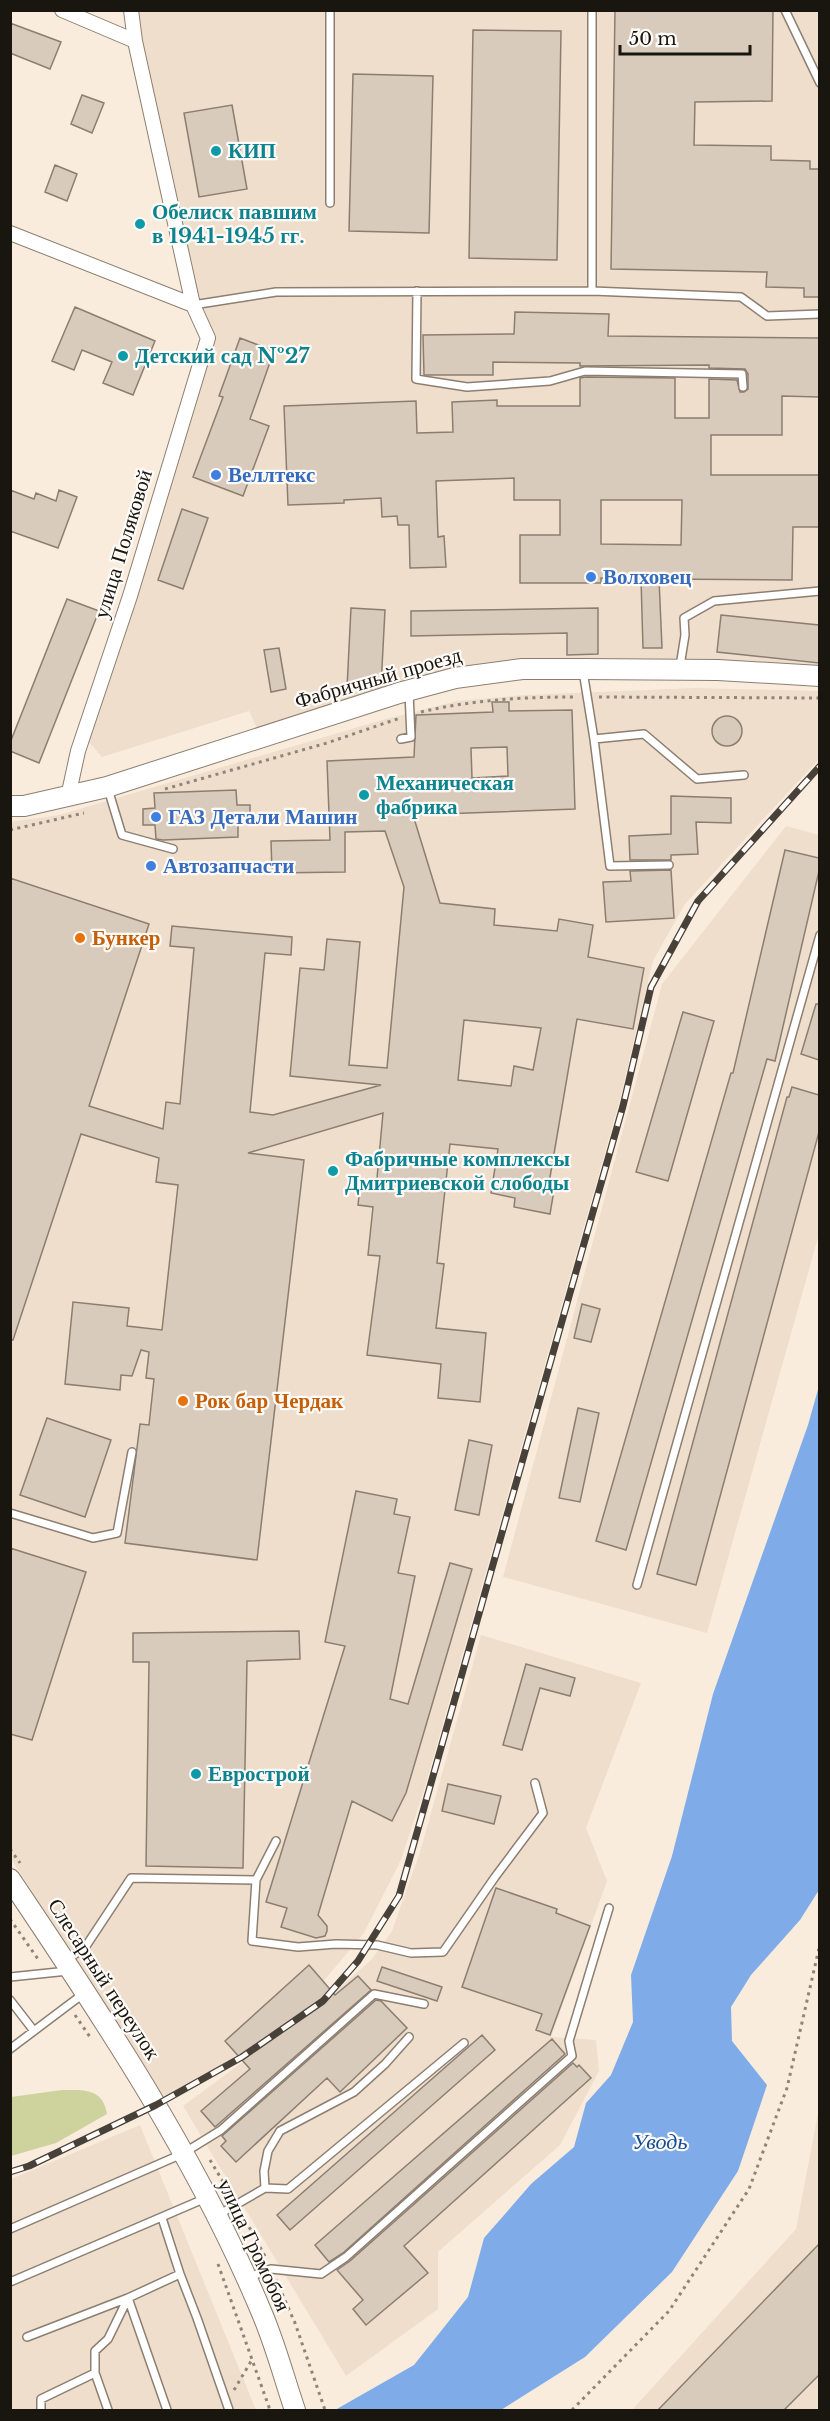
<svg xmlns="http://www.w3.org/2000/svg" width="830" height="2421" viewBox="0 0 830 2421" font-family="'Libre Baskerville',serif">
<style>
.industrial{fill:#efdecc}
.green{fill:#ced29c}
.water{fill:#7face9}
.building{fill:#d9cbbc;stroke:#8b7e71;stroke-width:1.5;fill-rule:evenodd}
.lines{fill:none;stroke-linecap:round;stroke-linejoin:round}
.service-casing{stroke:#8c7f71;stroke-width:10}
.minor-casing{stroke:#8c7f71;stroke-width:16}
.secondary-casing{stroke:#8c7f71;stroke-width:22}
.path{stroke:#8e8479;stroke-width:3;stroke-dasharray:3 4.5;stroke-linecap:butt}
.service{stroke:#fff;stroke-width:7}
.minor{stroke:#fff;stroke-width:14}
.secondary{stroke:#fff;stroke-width:20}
.rail-casing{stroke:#474139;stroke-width:7}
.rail{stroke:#fefbf8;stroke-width:4.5;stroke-dasharray:14;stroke-linecap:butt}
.culture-dot{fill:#0f9aa8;stroke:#fefbf8;stroke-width:2}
.shop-dot{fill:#3f7fe0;stroke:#fefbf8;stroke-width:2}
.food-dot{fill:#e8710a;stroke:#fefbf8;stroke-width:2}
.labels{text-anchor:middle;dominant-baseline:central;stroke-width:4.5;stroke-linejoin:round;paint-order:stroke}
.culture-label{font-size:21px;font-weight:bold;fill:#0d838f;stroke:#fefbf8;text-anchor:start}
.shop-label{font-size:21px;font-weight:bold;fill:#366cbe;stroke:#fefbf8;text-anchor:start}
.street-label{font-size:21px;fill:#19150f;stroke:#fefbf8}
.food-label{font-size:21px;font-weight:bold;fill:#c56008;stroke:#fefbf8;text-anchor:start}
.water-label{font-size:22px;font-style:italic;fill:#134c94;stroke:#fefbf8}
</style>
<rect width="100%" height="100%" fill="#faecdc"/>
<!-- industrial -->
<path class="industrial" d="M134,11H819V671L512,667L259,733L249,711L102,757L88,741L211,338L197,304Z
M695,688L819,691V759L685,904L653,961L619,1103L424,1790L401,1860L364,1933L317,1989L240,2055L163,2097L86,1973L11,1859L10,822L59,815L382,720L457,701L524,695Z
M786,826L819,835V1234L707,1633L503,1577L662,984Z
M481,1635L641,1683L586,1828L607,1881L551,2037L596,2040L599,2071L560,2145L438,2252V2309L346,2376L183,2106L324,2002L372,1959L392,1931L420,1852Z
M819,2108V2410H632L796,2229Z
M140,2125L256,2410H11V2179Z"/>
<!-- green -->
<path class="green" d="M62,2090C84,2090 103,2088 107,2114L56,2143L11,2156V2097Z"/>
<!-- water -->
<path class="water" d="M819,1386V1890L800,1920L751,1975L731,2007L732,2041L767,2085L738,2171L672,2272L585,2357L501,2410H335L414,2365L468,2297L484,2238L531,2184L574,2147L586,2103L611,2075L633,2022L631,1975L672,1856L713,1694L808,1425Z"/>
<!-- building -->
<path class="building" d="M615,10H773L772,101L695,102L694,145L771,146V160L810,161V169H819V297H804V288L766,287L767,272L611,269Z
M10,23L61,42L50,69L10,53Z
M473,30L561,31L557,260L469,258Z
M353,74L433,76L429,233L349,231Z
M82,95L104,103L92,133L71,124Z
M232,105L247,189L199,197L184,113Z
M55,165L77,174L67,201L45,192Z
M75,307L155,341L133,395L103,383L112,362L82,350L74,370L52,361Z
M515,312L609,314L608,336L819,338V397L782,396V435H711V475H819V527H793L792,580L659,579L662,648H643L641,579L601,578V583H520V535H560V500H514V478L436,481L438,537L444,536L446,567L410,568L409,525H398L397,516L382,517L381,498L344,500V503L288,505L284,406L416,401L417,433L453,432L452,402L497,400V406H580V378L586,377L675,378V418H709V379L737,380L740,392H744L748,389V374L745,369L709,368V365L580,366V363L493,362V375H424L423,335L514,334ZM601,500H682L681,545L601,544Z
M240,338L274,351L250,419L269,426L243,496L193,477L223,397L219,396Z
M10,490L34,499L36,493L56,501L59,490L77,497L58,548L10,531Z
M182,509L208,518L183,589L158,580Z
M67,599L99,611L39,763L10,751V743Z
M351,608L385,610L381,686L371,689L347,688Z
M598,608V654L567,655V633L411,636V611Z
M721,615L819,625V663L717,652Z
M279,648L286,689L271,692L264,650Z
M492,702H509V711L572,710L575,809L413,815L440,903L495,909L494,925L557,931L559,919L593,925L588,957L644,968L633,1029L577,1019L549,1183L555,1184L550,1214L514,1207L515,1198L491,1193L498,1149L450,1144L437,1263L444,1264L436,1328L486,1333L480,1402L438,1398L441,1364L367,1355L380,1256L368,1255L373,1207L358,1205L360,1187L376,1189L383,1113L248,1153L304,1160L257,1560L125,1543L140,1424L149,1425L154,1379L146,1378L149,1352L141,1350L132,1376L121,1375L120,1390L65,1384L73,1302L129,1308L127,1326L162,1330L178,1185L156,1182L159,1158L81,1134L13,1340H10V878L149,924L89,1106L163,1129L166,1102L180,1104L194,948L170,946L172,926L292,937L291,955L265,953L250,1112L273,1115L381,1085L290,1076L300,968L324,970L327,939L360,942L349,1065L387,1068L404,887L385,831L345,832V872L272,873L271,841L330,840L327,761L414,757L416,715L493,712ZM507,747L508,776L472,778L471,748ZM464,1020L541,1028L533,1070L514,1066L511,1086L458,1080Z
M712 731a15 15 0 1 1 30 0a15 15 0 1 1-30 0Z
M236,790L237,805H250V824L238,825V837L163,840L156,839L155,825H143V809L155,808L154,793Z
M671,796L731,798V823L696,822L698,854L671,855V860H630L629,836L671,834Z
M785,850L819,858V871L775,1061L767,1059L626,1550L596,1541L731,1073H733Z
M671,870L674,918L606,922L603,882L631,881L630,871Z
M816,1004H819V1060L801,1054Z
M683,1012L714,1021L668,1181L636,1172Z
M792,1087L819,1095V1132L696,1585L657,1574L787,1097H789Z
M582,1304L600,1309L591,1342L574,1338Z
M578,1408L599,1413L580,1502L559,1498Z
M47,1418L111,1440L85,1517L20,1495Z
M469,1440L492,1445L479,1515L455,1510Z
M356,1491L397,1499L394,1514L410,1517L398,1573L415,1576L390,1699L408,1704L450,1563L472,1569L406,1793L392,1821L352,1801L318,1915L327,1926V1931L325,1936L316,1938L281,1927L287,1908L266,1902L345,1646L325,1642Z
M10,1548L86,1572L32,1740L10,1734Z
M299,1631L300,1659L247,1661L243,1868L146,1866L149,1662H133V1633Z
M526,1664L575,1678L570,1696L540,1688L522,1750L503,1745Z
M448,1784L501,1796L494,1824L442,1811Z
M496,1888L557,1909L556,1913L590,1926L550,2035L536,2030L542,2014L462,1987Z
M309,1965L335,1995L358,1976L371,1990L215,2127L201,2111L250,2069L225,2041Z
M382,1967L442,1987L437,2001L377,1981Z
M376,2000L381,2001L407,2028L340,2092L327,2078L236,2162L221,2146L226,2141L222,2136Z
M482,2035L495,2050L290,2230L277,2215Z
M552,2039L565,2054L343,2253L329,2262L315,2245Z
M573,2063L577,2067L579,2065L591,2078L404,2246L428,2273L366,2325L353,2309L363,2300L337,2270L350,2261Z
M819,2244V2375L784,2410H658Z"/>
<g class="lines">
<!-- service casing -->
<g class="service-casing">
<path id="service" d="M592,10V291
M785,10L820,83
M330,203V10
M417,291L416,379L467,387L550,381L585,371L742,374L743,387
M193,305L276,292L592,291L741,297L767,316L820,314
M680,666L685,635L684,618L714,601L820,591
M583,671L594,739L644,734L697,779L744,775
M401,739L411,737L409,693
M594,739L610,866L669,865
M108,789L122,835L173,849
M10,1513L93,1538L117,1533L132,1452
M637,1585L820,935
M256,1880L252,1941L298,1947L336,1944L377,1945L411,1953L443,1952L495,1877L543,1813L535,1783
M67,1960L86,1946L131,1878L256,1880L276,1841
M10,1977L68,1971
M10,2000L34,2031
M10,2049L83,1994
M265,2188L264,2171L268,2151L280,2131L354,2092L385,2064L409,2037
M218,2215L265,2188L288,2189L464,2043
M10,2229L182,2154L221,2130L374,1994L424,2004
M180,2274L197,2318L229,2410
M249,2277L271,2269L321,2274L346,2257L572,2056L569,2041L609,1908
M10,2282L206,2198
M27,2337L128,2298L167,2410
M95,2373V2351L108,2339L128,2298L180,2274L162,2218
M41,2410V2399L95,2373L108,2410"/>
</g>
<!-- minor casing -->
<g class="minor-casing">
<path id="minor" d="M62,10L135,41
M10,233L193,305
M68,797L78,751L130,596L208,338L193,305L135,41L131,10"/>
</g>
<!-- secondary casing -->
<g class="secondary-casing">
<path id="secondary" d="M10,806H24L107,787L399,693L455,678L522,669H583L718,670L820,676
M10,1879C103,2017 197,2158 261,2311C275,2343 284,2378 295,2410"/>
</g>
<!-- path -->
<path class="path" d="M599,697L820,698
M421,712C472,700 522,697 575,697
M165,789L327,743L400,718
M10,830L84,813
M10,1849L20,1863
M10,1919L40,1962
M75,2015L90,2037
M210,2160L231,2195
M242,2214L266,2258
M218,2264L270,2410
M276,2280L295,2323L325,2410
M234,2390L253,2358
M572,2410L669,2311L749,2189L787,2088L820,1944"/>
<!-- service -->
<use href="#service" class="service"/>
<!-- minor -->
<use href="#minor" class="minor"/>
<!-- secondary -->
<use href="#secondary" class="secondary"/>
<!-- rail casing -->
<g class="rail-casing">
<path id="rail" d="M10,2172L29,2166L156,2105L242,2057L323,2001L358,1961L399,1896L623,1106L651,987L698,901L820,766"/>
</g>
<!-- rail -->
<use href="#rail" class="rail"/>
</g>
<!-- markers -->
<g class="culture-dot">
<circle cx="216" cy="151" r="6"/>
<circle cx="140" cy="224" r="6"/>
<circle cx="123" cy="356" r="6"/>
<circle cx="364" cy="795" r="6"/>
<circle cx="333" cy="1171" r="6"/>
<circle cx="196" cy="1774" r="6"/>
</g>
<g class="shop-dot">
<circle cx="216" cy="475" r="6"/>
<circle cx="591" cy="577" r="6"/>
<circle cx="156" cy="817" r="6"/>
<circle cx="151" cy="866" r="6"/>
</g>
<g class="food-dot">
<circle cx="80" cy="938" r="6"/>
<circle cx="183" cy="1401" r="6"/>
</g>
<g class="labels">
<!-- culture labels -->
<g class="culture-label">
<text x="228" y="151">КИП</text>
<text x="152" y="212">Обелиск павшим<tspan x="152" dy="24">в 1941-1945 гг.</tspan></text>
<text x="135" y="356">Детский сад №27</text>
<text x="376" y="783">Механическая<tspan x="376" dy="24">фабрика</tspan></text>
<text x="345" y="1159">Фабричные комплексы<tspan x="345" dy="24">Дмитриевской слободы</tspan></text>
<text x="208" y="1774">Еврострой</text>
</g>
<!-- shop labels -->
<g class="shop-label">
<text x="228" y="475">Веллтекс</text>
<text x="603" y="577">Волховец</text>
<text x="168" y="817">ГАЗ Детали Машин</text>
<text x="163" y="866">Автозапчасти</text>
</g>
<!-- street labels -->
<g class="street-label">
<text transform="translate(123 544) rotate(-73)">улица Поляковой</text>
<text transform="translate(378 678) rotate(-16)">Фабричный проезд</text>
<text transform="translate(104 1979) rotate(57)">Слесарный переулок</text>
<text transform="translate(254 2245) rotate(65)">улица Громобоя</text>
</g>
<!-- food labels -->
<g class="food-label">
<text x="92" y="938">Бункер</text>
<text x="195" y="1401">Рок бар Чердак</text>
</g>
<!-- water labels -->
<g class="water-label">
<text x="660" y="2141">Уводь</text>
</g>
</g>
<!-- border -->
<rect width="830" height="2421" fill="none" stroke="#19150f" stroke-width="24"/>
<!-- scale -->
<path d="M620 45v9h130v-9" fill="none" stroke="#19150f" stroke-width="3"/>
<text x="629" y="45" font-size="18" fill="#19150f" stroke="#fefbf8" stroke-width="4.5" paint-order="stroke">50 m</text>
</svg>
